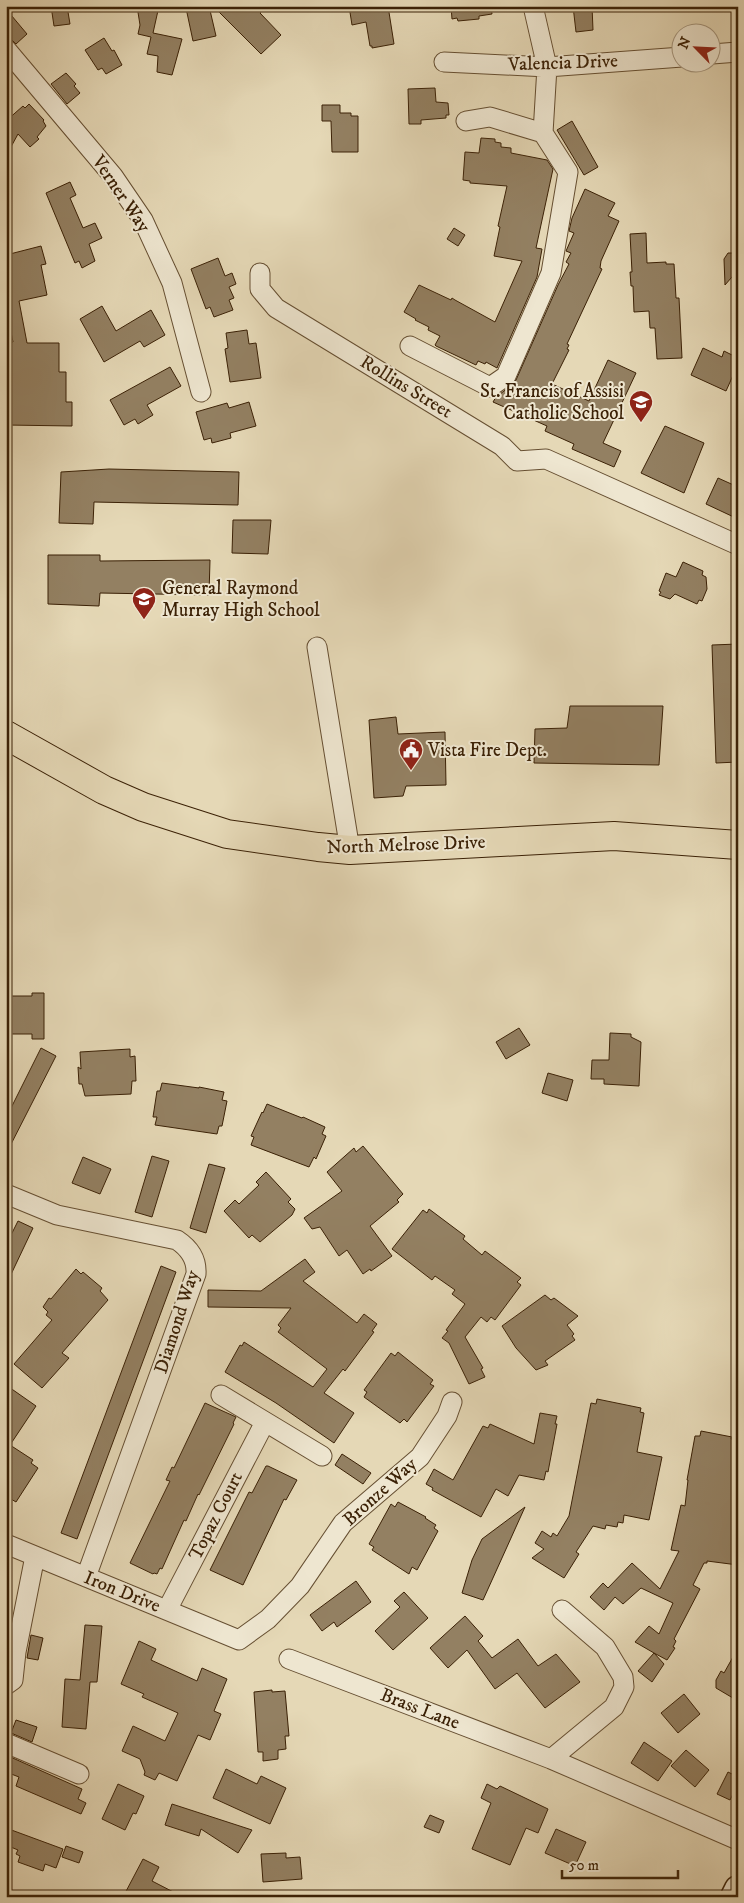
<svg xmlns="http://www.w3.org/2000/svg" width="744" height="1903" viewBox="0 0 744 1903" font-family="'IM FELL DW Pica',serif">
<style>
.building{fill:#938062;stroke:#3b2106}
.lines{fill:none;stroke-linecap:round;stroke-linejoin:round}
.minor-casing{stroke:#664f32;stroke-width:21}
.secondary-casing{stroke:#3b2106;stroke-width:29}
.primary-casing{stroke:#3b2106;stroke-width:30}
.minor{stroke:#eee6d0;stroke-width:19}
.secondary{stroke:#eee6d0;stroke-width:26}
.primary{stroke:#e5d8b6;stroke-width:28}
.labels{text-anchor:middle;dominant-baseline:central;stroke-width:4;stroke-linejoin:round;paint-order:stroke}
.street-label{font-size:19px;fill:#3b2106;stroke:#eee6d0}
.poi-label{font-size:19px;fill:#3b2106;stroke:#eee6d0;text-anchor:start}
</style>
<rect width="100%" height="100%" fill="#e5d8b6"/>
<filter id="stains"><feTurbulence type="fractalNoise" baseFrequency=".004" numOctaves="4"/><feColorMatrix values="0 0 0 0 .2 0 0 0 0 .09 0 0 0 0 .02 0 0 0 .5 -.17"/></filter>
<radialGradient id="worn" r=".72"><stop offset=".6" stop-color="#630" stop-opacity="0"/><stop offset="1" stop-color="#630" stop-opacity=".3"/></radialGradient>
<!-- building -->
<path class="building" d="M51,6H67L70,24L54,26Z
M137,6H159L153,33L182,39L172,75L157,72L158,56L147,54L151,37L138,34L140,25Z
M194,6H209L216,36L193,41L186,8Z
M213,6H267L260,13L281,35L261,54Z
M349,6H388L394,44L372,48V46H370L366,22L352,25Z
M451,6H491L492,14L479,16V19L458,21L457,18L452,19Z
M573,6H592L593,30L576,32Z
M6,9L27,34L16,44L6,34Z
M104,38L112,51L114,50L122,65L106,74L102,68L98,70L85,50Z
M66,73L76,84L74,86L80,93L67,104L51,84Z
M435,88L436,102L448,103L449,115H446V118L421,120V124H409L408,89Z
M29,104L44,120L43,121L46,126L37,137L39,139L30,147L18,134L6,156V121L23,106L25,108Z
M322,105H340V113H351V116H358V152H332L331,121H322Z
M572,121L598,167L584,175L557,130Z
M481,138L495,139V142L501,143V147L511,148V153L547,160L553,169L536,248L542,249L537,277L497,368L486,362L485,364L478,361L476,365L436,346L435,345L440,336L428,330L429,327L415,320L416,319L404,312L419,285L451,300L452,298L455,300L495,322L522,261L494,256L500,227L498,226L507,186L470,183V181L463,180L465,152L479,153Z
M70,182L76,195L70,198L83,228L95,223L102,238L89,244L95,261L82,268L79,261L75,263L46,193Z
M585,189L615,203L608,216L619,221L601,261L600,268L602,269L567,344L569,345L567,349L569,350L552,384L589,401L608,360L636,373L603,443L621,451L614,467L572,449L574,444L545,431L547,426L493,402L496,397L512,385L516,380L558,285L569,264L566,262L571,253L566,251L574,233L569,231L572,218Z
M454,228L465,235L458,246L447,239Z
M646,233L647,263L666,262V264H674L676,298H679L682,358L657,359L655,328H650L649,311L634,312L633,286H631L630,272H632L630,234Z
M41,246L46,264L41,265L47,295L19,301L27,343H59V372H66V402H72V426L6,425V402H10V366H6V342H13L7,312H8L6,302V255Z
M728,253H738V270L725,285L724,259Z
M218,258L225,276L232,273L236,284L229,287L234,298L229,300L233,310L214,317L210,307L206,309L191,269Z
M102,306L116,331L151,310L165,335L144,347L140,341L104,362L80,319Z
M247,330L249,344L256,343L261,378L230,382L225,349L228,348L226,333Z
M703,348L722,357L724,351L738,358L733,370L735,371L726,391L691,375Z
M170,367L181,386L147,405L153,415L138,424L135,419L124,425L110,400Z
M249,402L256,426L230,433L231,438L212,443L211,438L204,440L196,412L227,403L229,408Z
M665,426L704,443L684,493L641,473Z
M109,469L239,472L238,505L94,502L93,524L59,523L61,472Z
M718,478L738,487V519L706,504Z
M233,520H271L268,554L232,553Z
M48,555H100V561L210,560L209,595L100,593L99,606L48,604Z
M683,562L703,571L702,575L706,577L707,589L702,601L699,600L697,604L675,594L670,599L659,595L661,592L659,591L666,573L676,577Z
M738,644V762L716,763L712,645Z
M570,706H663L659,765L534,763L535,729L567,728Z
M396,717L398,734L445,732L446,785L406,786L403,796L374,798L369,720Z
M32,993H44V1039H32V1034H6V996H32Z
M519,1028L530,1045L506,1059L496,1042Z
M610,1033L631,1034V1037L641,1042L639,1086L604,1084V1079H591L592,1060H609Z
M41,1048L56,1056L6,1154V1118Z
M130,1049V1057L135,1056L136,1081H132L131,1094L85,1096L82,1084H79L78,1067L81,1069L80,1052Z
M548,1073L573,1080L567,1101L542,1093Z
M162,1083L199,1088V1087L224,1092L222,1100L227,1101L222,1126H219L217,1134L155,1125L157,1117H153L157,1091H160Z
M267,1104L302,1118L303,1117L325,1127L322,1134L326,1136L316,1159L314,1157L309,1167L251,1145L254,1137L251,1136L262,1112L263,1113Z
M363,1146L403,1194L397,1200L399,1202L370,1226L392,1256L371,1271L370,1269L363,1274L347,1250L339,1256L320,1227L312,1229L304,1218L342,1191L327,1172L354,1148L356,1152Z
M152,1156L169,1161L152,1217L135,1212Z
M83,1157L111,1169L100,1194L72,1183Z
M209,1164L225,1168L206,1233L190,1228Z
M266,1172L291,1199L288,1202L295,1209L292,1215L260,1242L252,1235L249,1238L224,1211L235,1200L239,1204L259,1185L256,1182Z
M429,1209L465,1236L463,1239L482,1255L485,1251L521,1278L517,1282L521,1285L495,1320L491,1317L487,1322L481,1317L465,1337L483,1368L481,1369L485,1377L469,1384L449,1343L442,1338L448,1331L446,1330L465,1304L452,1294L455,1290L435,1276L432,1280L392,1249L423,1210L427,1213Z
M18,1221L33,1228L6,1285V1245Z
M305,1259L315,1272L303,1281L357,1323L364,1314L377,1324L372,1331L374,1332L345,1371L343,1369L324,1393L354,1413L334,1443L276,1403L225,1372L240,1345L242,1346L244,1342L313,1387L327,1369L278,1332L281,1328L278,1325L291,1308L208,1307V1290L261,1291Z
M161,1266L176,1272L77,1539L61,1533Z
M76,1269L81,1274L83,1272L102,1288L100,1291L108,1300L62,1353L69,1358L42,1388L14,1364L52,1320L46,1315L48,1312L43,1307L49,1298L51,1299Z
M545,1295L551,1300L554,1298L578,1316L567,1325L574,1334L572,1336L575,1340L545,1361L548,1365L536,1370L516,1348L502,1326Z
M398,1352L433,1380L430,1384L434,1386L407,1422L404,1419L400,1423L364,1397L367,1392L364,1390L391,1353L395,1356Z
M6,1385L36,1406L10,1445L33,1460L31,1463L38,1468L16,1502L6,1496Z
M597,1399L641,1408L640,1412L644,1413L637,1452L662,1457L649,1520L624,1515L623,1523L618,1522L617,1527L606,1525L605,1529L593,1526L576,1552L579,1554L564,1578L532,1558L544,1549L535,1543L542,1531L551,1537L553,1533L557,1536L569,1516L591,1403L596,1404Z
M205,1403L236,1417L233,1423L234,1424L199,1495L198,1494L186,1521L184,1520L162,1569L160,1568L157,1574L154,1573L153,1574L130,1563L170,1481L166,1480L172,1467L174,1468Z
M540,1413L557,1416L555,1424H557L548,1472L546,1471L544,1480L519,1475L508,1496L496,1489L481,1517L432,1490L433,1488L426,1484L434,1469L453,1480L483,1426L488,1428L490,1424L534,1444Z
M701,1431L732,1437L731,1439L738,1440V1565L707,1561V1563H704L693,1585L700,1589L674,1639L676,1641L673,1647L675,1648L667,1660L654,1653L664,1664L652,1682L638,1671L654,1653L635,1642L649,1626L659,1634L673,1603L641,1588L623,1604L615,1597L604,1610L590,1597L603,1583L608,1588L632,1563L660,1589L679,1551L671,1550L681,1505L685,1506L688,1480H687L695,1436H700Z
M342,1454L371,1473L363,1484L335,1465Z
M266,1466H268L297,1480L286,1500L284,1499L243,1585L210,1570L249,1492L252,1493Z
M398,1502L426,1517L425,1518L436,1525L434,1528L438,1531L417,1570L412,1567L409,1574L372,1550L374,1547L369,1544L391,1504L395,1507Z
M525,1507L483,1600L462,1593L472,1560L482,1539Z
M356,1581L371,1602L337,1627L334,1622L322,1631L310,1615Z
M404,1592L428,1618L393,1650L375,1631L400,1607L394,1601Z
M465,1616L483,1636L478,1641L492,1658L518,1639L538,1666L556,1654L580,1682L545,1708L517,1673L495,1689L467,1650L448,1668L430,1648Z
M85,1625L102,1626L97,1682H90L86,1729L62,1727L65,1679L80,1680Z
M31,1635L43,1638L38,1660L27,1658Z
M139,1641L156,1649L151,1660L197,1681L202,1668L227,1679L214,1711L221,1714L210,1740L198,1735L177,1781L159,1773L155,1780L144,1775L145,1772L140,1759L122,1751L133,1726L165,1741L178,1713L142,1697L144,1694L121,1684Z
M738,1648V1701L716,1688V1680L721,1671L724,1673Z
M272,1690V1692L285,1691L289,1736H285L286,1749L278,1750V1759L263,1761V1752H258L254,1692Z
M684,1694L700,1714L678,1733L661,1713Z
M16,1720L37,1727L32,1742L11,1733Z
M644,1742L672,1761L658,1781L631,1763Z
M686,1750L709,1770L695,1787L671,1766Z
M6,1755L82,1789L78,1799L86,1803L81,1814L16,1786L19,1777L6,1772Z
M226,1769L257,1784L261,1776L286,1788L270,1824L213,1798Z
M728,1772L738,1777V1784L730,1800L717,1794Z
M118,1784L144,1796L136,1814L133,1813L125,1830L102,1819Z
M487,1784L497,1789L500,1786L548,1809L538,1833L526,1828L510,1865L472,1849L491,1803L481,1798Z
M172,1804L252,1830L238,1853L201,1829L199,1836L165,1825Z
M430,1815L444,1821L439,1833L424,1827Z
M6,1828L63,1849L56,1868L45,1864L43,1871L18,1862L20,1856L16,1854L18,1850L6,1845Z
M556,1829L586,1842L575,1866L545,1853Z
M66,1846L83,1852L79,1863L62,1857Z
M286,1853V1858L300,1857L302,1879L263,1882L261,1854Z
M143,1859L159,1867L152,1881L183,1897H123Z"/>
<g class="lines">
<!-- minor casing -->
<g class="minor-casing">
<path id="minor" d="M6,49L113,176L143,220L172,283L201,392
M712,54L738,52
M444,62L547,67L682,57
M466,121L490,117L543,133
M260,273V289L276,308L502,446L517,461L546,459L738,545
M410,346L490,387L506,376L551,273L568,172L543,133L547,67L533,6
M317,647L350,850
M6,1194L57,1215L177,1240C189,1248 197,1259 196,1274L86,1577
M221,1395L322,1456
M6,1544L239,1640L268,1619L300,1586L343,1523L420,1457L447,1416L452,1402
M167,1610L265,1422
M289,1659L551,1759L738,1840
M6,1685L13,1680L16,1652L35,1556
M6,1743L79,1774
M551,1759L614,1707L624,1687L623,1677L605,1647L562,1610"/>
</g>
<!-- secondary casing -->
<g class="secondary-casing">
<path id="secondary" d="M734,1897L738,1889"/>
</g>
<!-- primary casing -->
<g class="primary-casing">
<path id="primary" d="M6,735L104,790L143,807L227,834L318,847L350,850L614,836L738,845"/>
</g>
<!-- minor -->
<use href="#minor" class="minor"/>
<!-- secondary -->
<use href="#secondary" class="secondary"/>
<!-- primary -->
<use href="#primary" class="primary"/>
</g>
<!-- icons -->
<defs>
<g id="school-pin" transform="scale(1.25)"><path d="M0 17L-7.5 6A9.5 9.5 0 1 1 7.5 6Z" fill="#8f2418" stroke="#eee6d0"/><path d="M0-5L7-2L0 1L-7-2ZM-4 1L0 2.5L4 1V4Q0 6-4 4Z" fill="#fff"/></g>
<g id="civic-pin" transform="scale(1.25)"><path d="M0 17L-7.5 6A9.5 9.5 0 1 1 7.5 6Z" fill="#8f2418" stroke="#eee6d0"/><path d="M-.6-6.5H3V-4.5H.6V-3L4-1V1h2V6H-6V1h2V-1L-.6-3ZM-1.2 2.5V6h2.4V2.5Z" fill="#fff"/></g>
</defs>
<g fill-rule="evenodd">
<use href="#school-pin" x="641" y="402"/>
<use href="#school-pin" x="144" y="599"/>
<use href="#civic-pin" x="411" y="750"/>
</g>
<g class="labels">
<!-- street labels -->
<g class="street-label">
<text transform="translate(563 63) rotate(-2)">Valencia Drive</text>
<text transform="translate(121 194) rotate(56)">Verner Way</text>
<text transform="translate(406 387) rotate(31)">Rollins Street</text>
<text transform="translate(406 845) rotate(-2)">North Melrose Drive</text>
<text transform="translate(177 1322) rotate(-72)">Diamond Way</text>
<text transform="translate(380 1492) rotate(-42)">Bronze Way</text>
<text transform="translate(216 1516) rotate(-63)">Topaz Court</text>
<text transform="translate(122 1592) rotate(22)">Iron Drive</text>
<text transform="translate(420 1709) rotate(21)">Brass Lane</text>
</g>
<!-- poi labels -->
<g class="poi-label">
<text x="624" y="391" text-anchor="end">St. Francis of Assisi<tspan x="624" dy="22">Catholic School</tspan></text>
<text x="162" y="588">General Raymond<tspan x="162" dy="22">Murray High School</tspan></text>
<text x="428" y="750">Vista Fire Dept.</text>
</g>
</g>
<!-- margin -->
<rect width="744" height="1903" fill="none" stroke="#e5d8b6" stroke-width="25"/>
<rect x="8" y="8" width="729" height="1888" fill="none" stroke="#3b2106" stroke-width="2.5"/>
<rect x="12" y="12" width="719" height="1878" fill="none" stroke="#3b2106"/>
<!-- north arrow -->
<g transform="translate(696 48) rotate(294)"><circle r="24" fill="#eee6d0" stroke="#a6977f"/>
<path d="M0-4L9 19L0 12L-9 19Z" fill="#8f2418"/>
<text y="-8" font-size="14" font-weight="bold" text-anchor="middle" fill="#3b2106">N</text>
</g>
<!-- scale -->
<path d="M562 1870v8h116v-8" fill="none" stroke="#3b2106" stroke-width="2.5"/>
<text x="569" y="1870" font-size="15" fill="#3b2106" stroke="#eee6d0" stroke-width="4" paint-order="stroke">50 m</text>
<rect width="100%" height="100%" filter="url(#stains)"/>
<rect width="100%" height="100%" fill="url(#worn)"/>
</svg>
